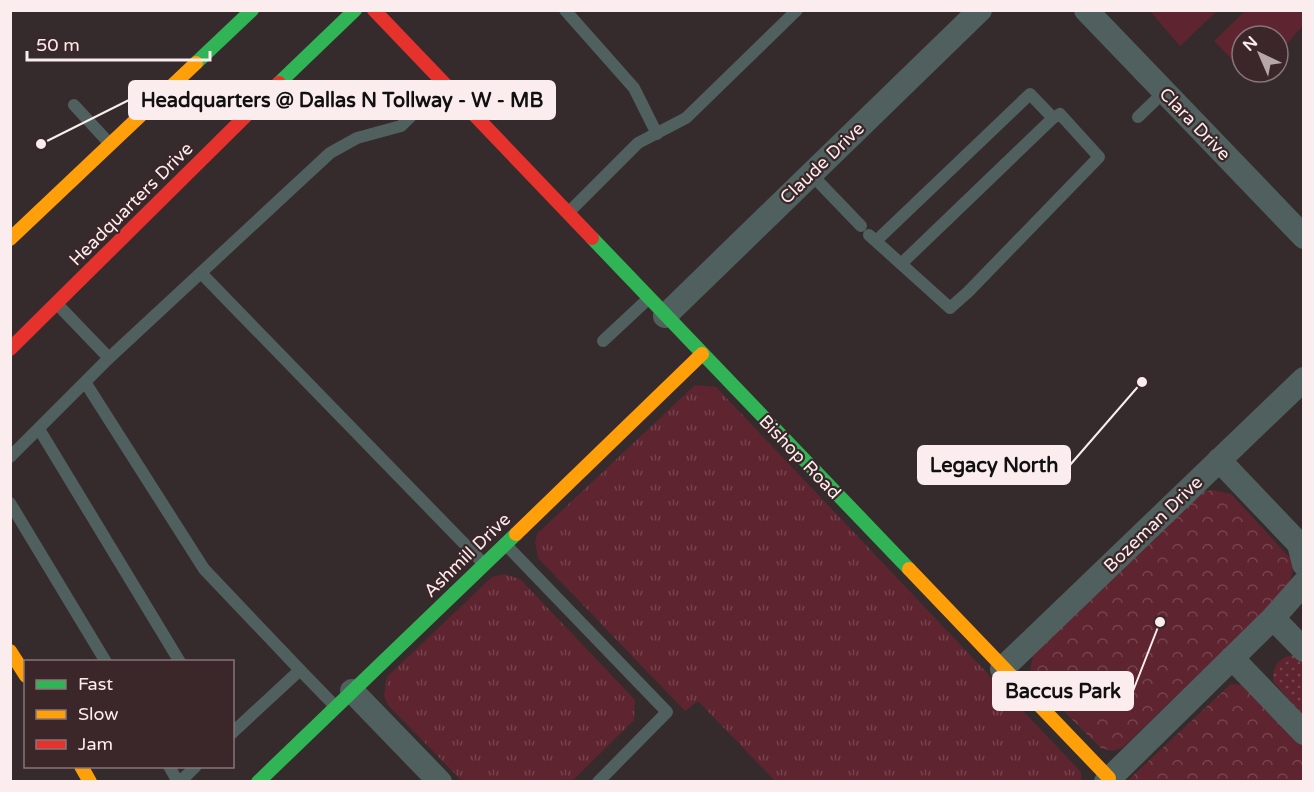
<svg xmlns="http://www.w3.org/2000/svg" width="1314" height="792" viewBox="0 0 1314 792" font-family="'Varela Round',sans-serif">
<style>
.grass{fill:url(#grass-tufts)}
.park{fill:url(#park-crowns)}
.garden{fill:url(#garden-dots)}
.pitch{fill:#5e2430}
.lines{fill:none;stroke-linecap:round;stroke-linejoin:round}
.lane{stroke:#4f605e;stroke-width:12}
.street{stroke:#4f605e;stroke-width:24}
.fast{stroke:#30b455;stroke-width:14}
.slow{stroke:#ff9f0a;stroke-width:14}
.jam{stroke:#e5322d;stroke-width:14}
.labels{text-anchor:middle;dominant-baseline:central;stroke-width:4.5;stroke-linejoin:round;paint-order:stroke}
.street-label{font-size:18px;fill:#fbeced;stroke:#3b2629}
.leader{fill:none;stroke:#fbeced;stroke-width:2}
.callout-dot{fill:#fbeced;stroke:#3b2629;stroke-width:2}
.callout{fill:#fbeced;stroke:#fbeced;stroke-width:2}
.callout-label{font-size:20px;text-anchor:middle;font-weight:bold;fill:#111}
</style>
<defs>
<pattern id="grass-tufts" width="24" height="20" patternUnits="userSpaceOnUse" patternTransform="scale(1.5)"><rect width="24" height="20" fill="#5e2430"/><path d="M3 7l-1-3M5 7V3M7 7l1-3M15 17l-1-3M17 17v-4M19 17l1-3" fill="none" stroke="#76444e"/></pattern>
<pattern id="park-crowns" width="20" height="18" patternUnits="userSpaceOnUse" patternTransform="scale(1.5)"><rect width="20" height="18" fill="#5e2430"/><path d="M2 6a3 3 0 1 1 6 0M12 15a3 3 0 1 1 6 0" fill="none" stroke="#76444e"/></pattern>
<pattern id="garden-dots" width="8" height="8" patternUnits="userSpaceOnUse" patternTransform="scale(1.5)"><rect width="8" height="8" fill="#5e2430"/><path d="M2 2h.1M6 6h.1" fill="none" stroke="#76444e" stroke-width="1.8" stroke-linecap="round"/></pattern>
</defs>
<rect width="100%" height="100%" fill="#362b2c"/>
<!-- grass -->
<path class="grass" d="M695,385L716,387L1081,772V781H775L698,701L685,711L538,558L535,541L538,533Z
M504,574L520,579L635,700L634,720L572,781H462L388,705L384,696L387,677L492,577Z"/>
<!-- park -->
<path class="park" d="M1212,490L1231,494L1292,560L1294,567L1288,589L1122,748L1112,751L1101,748L1034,682L1030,672L1033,655L1203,492Z
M1231,684L1243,685L1303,744V781L1126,782Z"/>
<!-- garden -->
<path class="garden" d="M1294,655L1303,658V716L1273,681C1272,666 1279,657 1294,655Z"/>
<!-- pitch -->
<path class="pitch" d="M1246,10L1303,11V26L1278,53V36H1242V70L1214,41Z
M1150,11V10L1217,11L1180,46Z"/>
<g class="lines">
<!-- lane -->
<path class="lane" d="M565,10L634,88L657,134
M74,105L110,144
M1138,117L1164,92
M811,174L861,226
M569,212L638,143L686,118L797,10
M869,235L950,308L968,292L1099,157L1060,114L1053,118L901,264
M876,241L1030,94L1053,118
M201,273L482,562
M58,305L109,358
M603,341L648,299
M85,382L204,569L300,670
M39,429L180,662
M10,457L109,358L330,153L357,138L401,126L444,84
M10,503L106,662
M507,546L667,712L598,782
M232,733L300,670L335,706
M169,766L178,782
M180,782L196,766"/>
<!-- street -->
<path class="street" d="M1086,10L1304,237
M665,316L980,10
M1219,460L1299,544L1304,564
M1273,618L1304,650
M1232,658L1304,733
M1002,669L1304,379
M352,691L440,782
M1106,782L1273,618L1304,583"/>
<!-- fast -->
<path class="fast" d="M196,63L252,10
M279,83L355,10
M592,238L909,569
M258,782L516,534"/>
<!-- slow -->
<path class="slow" d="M10,239L196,63
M516,534L702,354
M909,569L1109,778
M10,651L26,676
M81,766L90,782"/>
<!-- jam -->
<path class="jam" d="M374,10L592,238
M10,349L279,83"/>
</g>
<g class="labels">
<!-- street labels -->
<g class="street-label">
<text transform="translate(1195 124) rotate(46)">Clara Drive</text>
<text transform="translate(822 163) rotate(-44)">Claude Drive</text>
<text transform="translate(131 204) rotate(-45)">Headquarters Drive</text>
<text transform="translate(800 457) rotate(46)">Bishop Road</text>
<text transform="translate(1153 524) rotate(-44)">Bozeman Drive</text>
<text transform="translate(467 555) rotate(-44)">Ashmill Drive</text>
</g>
</g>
<!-- callouts -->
<path class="leader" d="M41 144L129 100M1142 382L1070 465M1160 622L1133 691"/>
<g class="callout-dot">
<circle cx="41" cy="144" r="6"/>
<circle cx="1142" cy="382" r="6"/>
<circle cx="1160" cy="622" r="6"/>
</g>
<g class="callout">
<rect x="129" y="81" width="426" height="38" rx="6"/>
<rect x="918" y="446" width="152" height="38" rx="6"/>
<rect x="993" y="672" width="140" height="38" rx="6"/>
</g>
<g class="callout-label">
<text x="342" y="107">Headquarters @ Dallas N Tollway - W - MB</text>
<text x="994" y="472">Legacy North</text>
<text x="1063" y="698">Baccus Park</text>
</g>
<!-- border -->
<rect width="1314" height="792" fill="none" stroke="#fbeced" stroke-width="24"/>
<!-- legend -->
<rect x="24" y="660" width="210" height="108" fill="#3b2629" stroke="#887577" stroke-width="1.5"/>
<rect x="36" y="680" width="30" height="9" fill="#30b455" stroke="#887577" stroke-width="1.5"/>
<text x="78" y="690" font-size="18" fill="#fbeced">Fast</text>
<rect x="36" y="710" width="30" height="9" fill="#ff9f0a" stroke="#887577" stroke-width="1.5"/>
<text x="78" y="720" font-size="18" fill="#fbeced">Slow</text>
<rect x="36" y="740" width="30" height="9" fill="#e5322d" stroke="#887577" stroke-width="1.5"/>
<text x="78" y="750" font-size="18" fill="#fbeced">Jam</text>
<!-- north arrow -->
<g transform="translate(1260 54) rotate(316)"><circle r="28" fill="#3b2629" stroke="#887577" stroke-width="1.5"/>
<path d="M0-4.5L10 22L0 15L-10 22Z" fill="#b6a8a9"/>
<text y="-9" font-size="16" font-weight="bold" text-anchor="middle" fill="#fbeced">N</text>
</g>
<!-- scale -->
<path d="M27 51v9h183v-9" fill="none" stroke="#fbeced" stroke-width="3"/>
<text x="36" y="51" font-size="18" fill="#fbeced" stroke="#3b2629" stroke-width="4.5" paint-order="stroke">50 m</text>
</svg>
